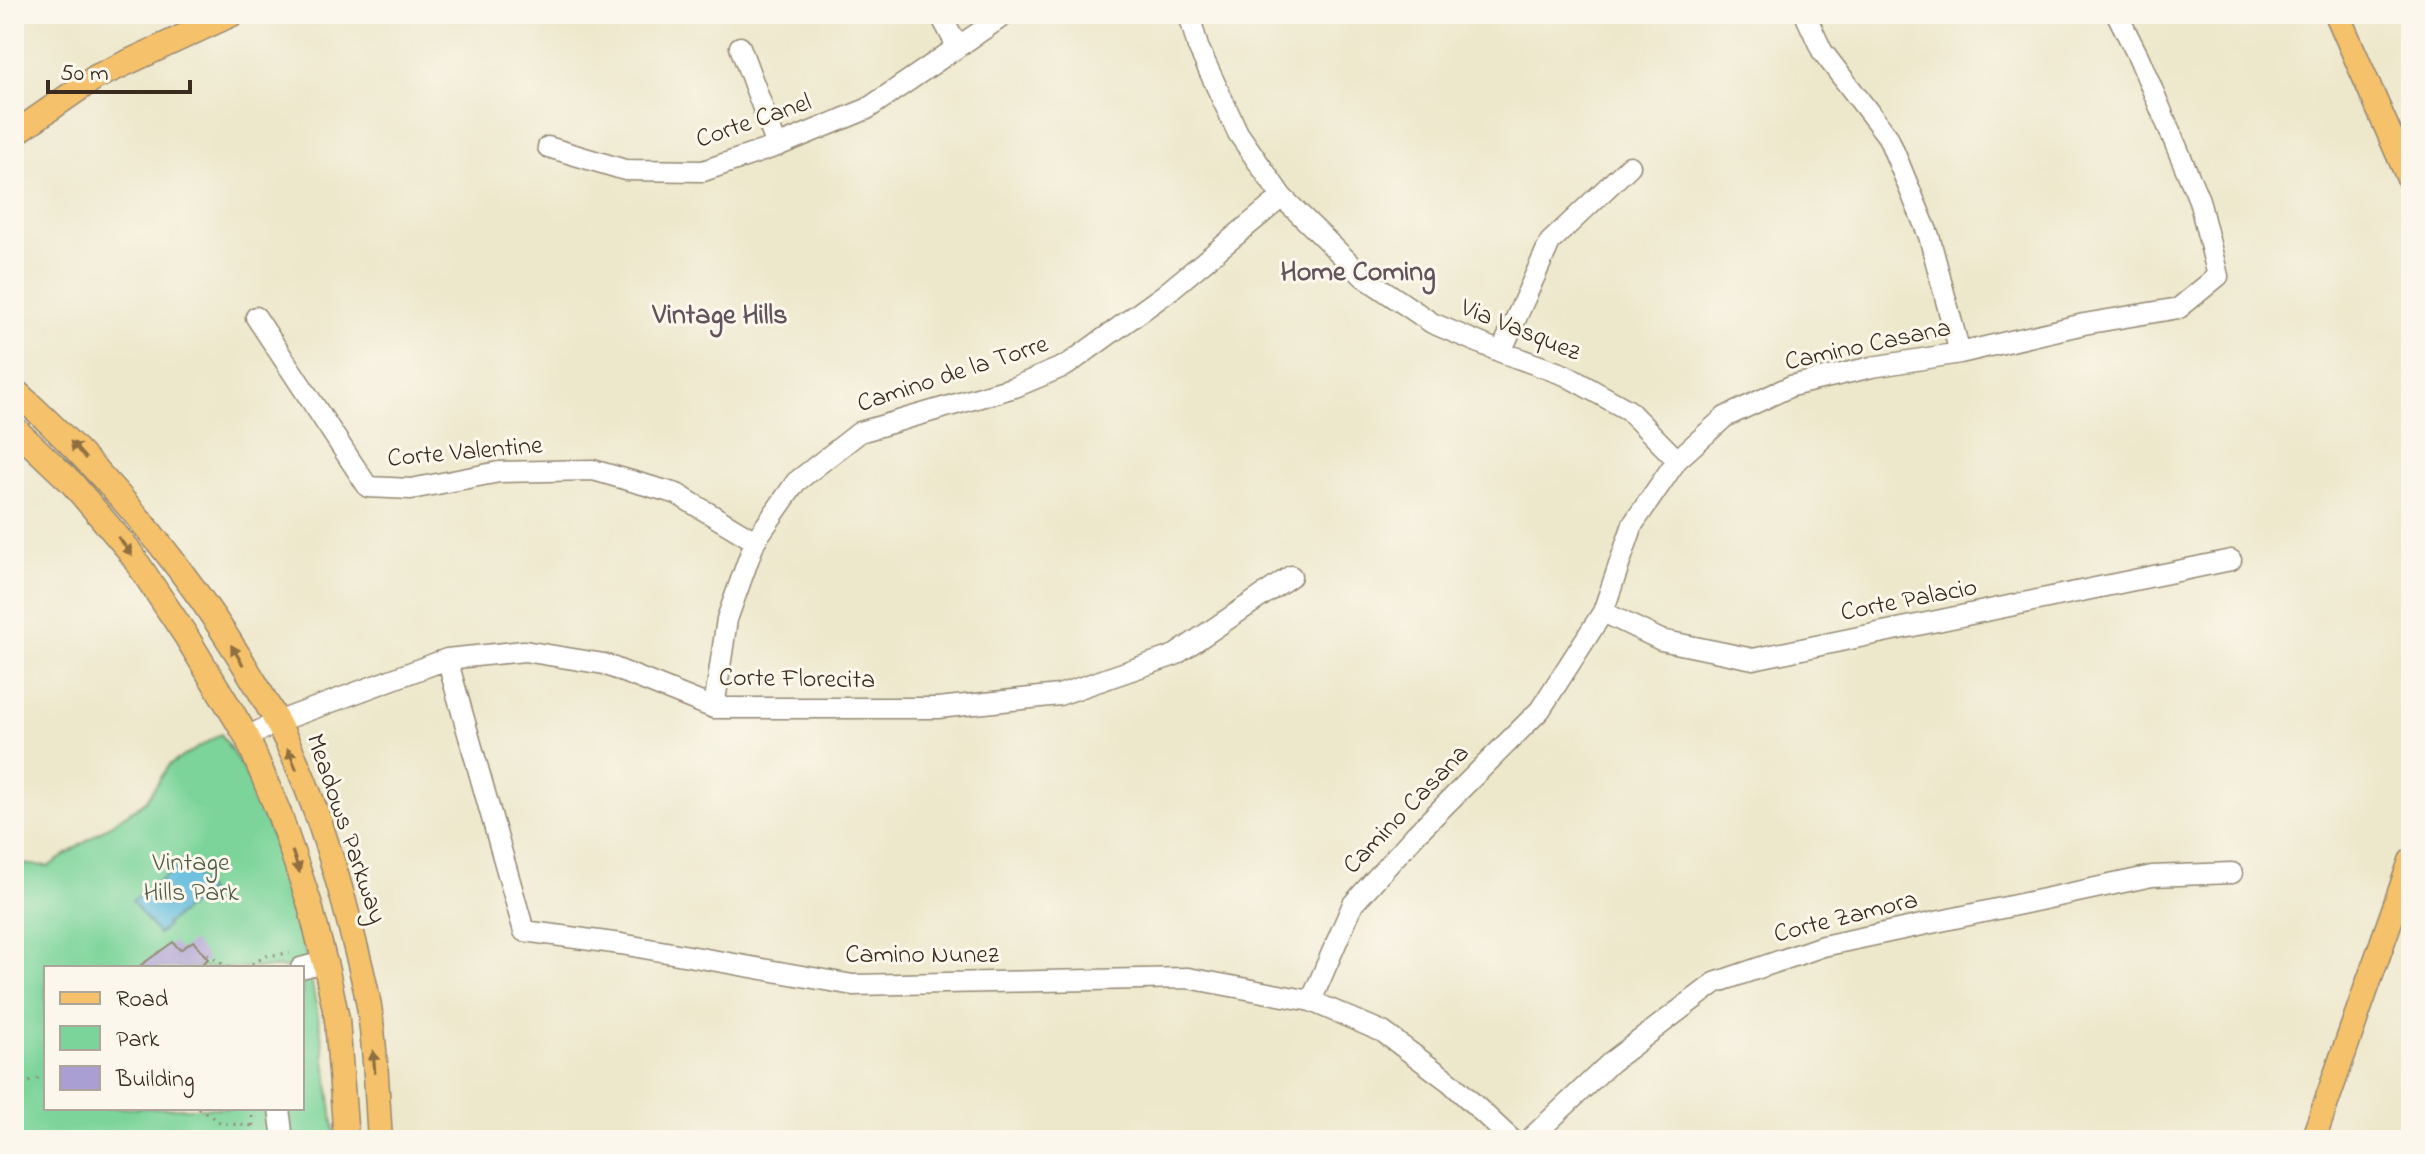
<svg xmlns="http://www.w3.org/2000/svg" width="2425" height="1154" viewBox="0 0 2425 1154" font-family="'Indie Flower',sans-serif">
<style>
.green{fill:#7bd49a;stroke:#5b7f5c;stroke-width:2;fill-rule:evenodd}
.water{fill:#5fbbdd;stroke:#4d727e;stroke-width:2}
.building{fill:#aa9fd2}
.lines{fill:none;stroke-linecap:round;stroke-linejoin:round}
.minor-casing{stroke:#948874;stroke-width:23}
.major-casing{stroke:#948874;stroke-width:27}
.path{stroke:#948874;stroke-width:3;stroke-dasharray:2 6;stroke-linecap:butt}
.minor{stroke:#fff;stroke-width:20}
.major{stroke:#f5c16b;stroke-width:24}
.oneway{fill:#8f6e41}
.labels{text-anchor:middle;dominant-baseline:central;stroke-width:6;stroke-linejoin:round;paint-order:stroke}
.street-label{font-size:26px;fill:#3b2a1e;stroke:#fbf7ec}
.park-label{font-size:26px;fill:#4e5d43;stroke:#fbf7ec}
.neighbourhood-label{font-size:28px;font-weight:bold;fill:#62535d;stroke:#fbf7ec}
</style>
<rect width="100%" height="100%" fill="#fbf7ec"/>
<filter id="ink" filterUnits="userSpaceOnUse"><feTurbulence type="fractalNoise" baseFrequency=".0125" numOctaves="2"/><feDisplacementMap in="SourceGraphic" scale="16" xChannelSelector="R" yChannelSelector="G"/><feConvolveMatrix kernelMatrix="1 2 1 2 8 2 1 2 1" color-interpolation-filters="sRGB"/></filter>
<filter id="wash" filterUnits="userSpaceOnUse"><feTurbulence type="fractalNoise" baseFrequency=".006" numOctaves="4" result="noise"/><feDisplacementMap in="SourceGraphic" scale="32" xChannelSelector="R" yChannelSelector="G"/><feGaussianBlur stdDeviation="1.8" result="paint"/><feColorMatrix in="noise" values="0 0 0 0 0 0 0 0 0 0 0 0 0 0 0 0 0 1.4 0 .05"/><feComposite in="paint" operator="in"/></filter>
<g filter="url(#wash)">
<rect width="100%" height="100%" fill="#ede7cb"/>
<!-- green -->
<path class="green" d="M221,734C232,751 244,769 252,787C301,899 322,1019 335,1140H14V864L49,866L146,801L169,765ZM46,968H302V1108H46Z"/>
<!-- water -->
<path class="water" d="M185,862L208,892L166,924L167,927L158,934L132,901Z"/>
<g id="blocks">
<!-- building -->
<path class="building" d="M193,941L208,959L197,968H137L173,942L180,950Z"/>
</g>
</g>
<g filter="url(#ink)">
<use href="#blocks" fill-opacity="0" stroke="#948874" stroke-width="2"/>
<g class="lines">
<!-- minor casing -->
<g class="minor-casing">
<path id="minor" d="M940,14L957,46
M1189,14L1198,47L1238,133L1282,197L1364,277L1432,323L1501,352L1565,375L1628,410L1677,460
M1805,14L1822,51L1888,137L1929,236L1960,353
M740,47L777,146
M548,147L625,170L703,171L777,146L867,109L1006,14
M256,317L368,487L411,489L499,472L593,470L677,494L755,541
M1501,352L1550,242L1630,166
M1603,612L1661,640L1753,659L2231,560
M447,659L524,931L621,944L853,985L1188,978L1311,1001L1383,1032L1450,1082L1512,1140
M714,708L727,619L755,541L796,482L860,432L1015,387L1067,365L1165,294L1282,197
M247,737L277,722L447,659L524,651L604,664L714,708H938L1059,695L1175,655L1291,576
M301,968L324,962
M1311,1001L1353,904L1416,834L1540,710L1603,612L1633,524L1677,460L1725,417L1791,386L1872,367L1960,353L2084,324L2179,308L2218,276L2199,200L2139,58L2117,14
M279,1108L283,1140
M1529,1140L1611,1062L1715,983L1823,946L2152,876L2232,873"/>
</g>
<!-- major casing -->
<g class="major-casing">
<path id="major" d="M2337,14L2411,183
M14,134L96,77L232,14
M14,390C119,484 209,596 276,720C308,780 333,859 350,925C357,954 366,983 370,1013C376,1055 377,1098 380,1140
M14,428L72,483L128,549L186,636L247,737L280,816L309,902L327,971L337,1019L346,1140
M2313,1140L2411,861"/>
</g>
<!-- path -->
<path class="path" d="M207,954L229,968
M245,968L266,956L290,953
M14,1087L46,1076
M198,1108L221,1123L253,1126
M251,1108L254,1140"/>
<!-- minor -->
<use href="#minor" class="minor"/>
<!-- major -->
<use href="#major" class="major"/>
</g>
<!-- one-way arrows -->
<defs><path id="oneway-solid" d="M-6-.8H1V-3.2L6.5 0L1 3.2V.8H-6Z" transform="scale(2)"/></defs>
<g class="oneway">
<use href="#oneway-solid" transform="translate(78 450) rotate(-131)"/>
<use href="#oneway-solid" transform="translate(125 546) rotate(52)"/>
<use href="#oneway-solid" transform="translate(237 655) rotate(-121)"/>
<use href="#oneway-solid" transform="translate(292 759) rotate(-113)"/>
<use href="#oneway-solid" transform="translate(296 862) rotate(71)"/>
<use href="#oneway-solid" transform="translate(374 1062) rotate(-94)"/>
</g>
</g>
<g class="labels">
<!-- street labels -->
<g class="street-label">
<text transform="translate(754 122) rotate(-19)">Corte Canel</text>
<text transform="translate(1520 331) rotate(22)">Via Vasquez</text>
<text transform="translate(1868 346) rotate(-12)">Camino Casana</text>
<text transform="translate(953 375) rotate(-18)">Camino de la Torre</text>
<text transform="translate(465 453) rotate(-5)">Corte Valentine</text>
<text transform="translate(1909 601) rotate(-11)">Corte Palacio</text>
<text transform="translate(797 680) rotate(1)">Corte Florecita</text>
<text transform="translate(1407 810) rotate(-46)">Camino Casana</text>
<text transform="translate(345 829) rotate(71)">Meadows Parkway</text>
<text transform="translate(1846 918) rotate(-14)">Corte Zamora</text>
<text x="922" y="956">Camino Nunez</text>
</g>
<!-- park labels -->
<g class="park-label">
<text x="191" y="864">Vintage<tspan x="191" dy="30">Hills Park</tspan></text>
</g>
<!-- neighbourhood labels -->
<g class="neighbourhood-label">
<text x="1358" y="273">Home Coming</text>
<text x="720" y="316">Vintage Hills</text>
</g>
</g>
<!-- margin -->
<rect width="2425" height="1154" fill="none" stroke="#fbf7ec" stroke-width="48"/>
<!-- legend -->
<rect x="44" y="966" width="260" height="144" fill="#fbf7ec" stroke="#aea59a" stroke-width="2"/>
<rect x="60" y="992" width="40" height="12" fill="#f5c16b" stroke="#aea59a" stroke-width="2"/>
<text x="116" y="1006" font-size="24" fill="#3b2a1e">Road</text>
<rect x="60" y="1026" width="40" height="24" fill="#7bd49a" stroke="#aea59a" stroke-width="2"/>
<text x="116" y="1046" font-size="24" fill="#3b2a1e">Park</text>
<rect x="60" y="1066" width="40" height="24" fill="#aa9fd2" stroke="#aea59a" stroke-width="2"/>
<text x="116" y="1086" font-size="24" fill="#3b2a1e">Building</text>
<!-- scale -->
<path d="M48 80v12h142v-12" fill="none" stroke="#3b2a1e" stroke-width="4"/>
<text x="60" y="80" font-size="24" fill="#3b2a1e" stroke="#fbf7ec" stroke-width="6" paint-order="stroke">50 m</text>
</svg>
